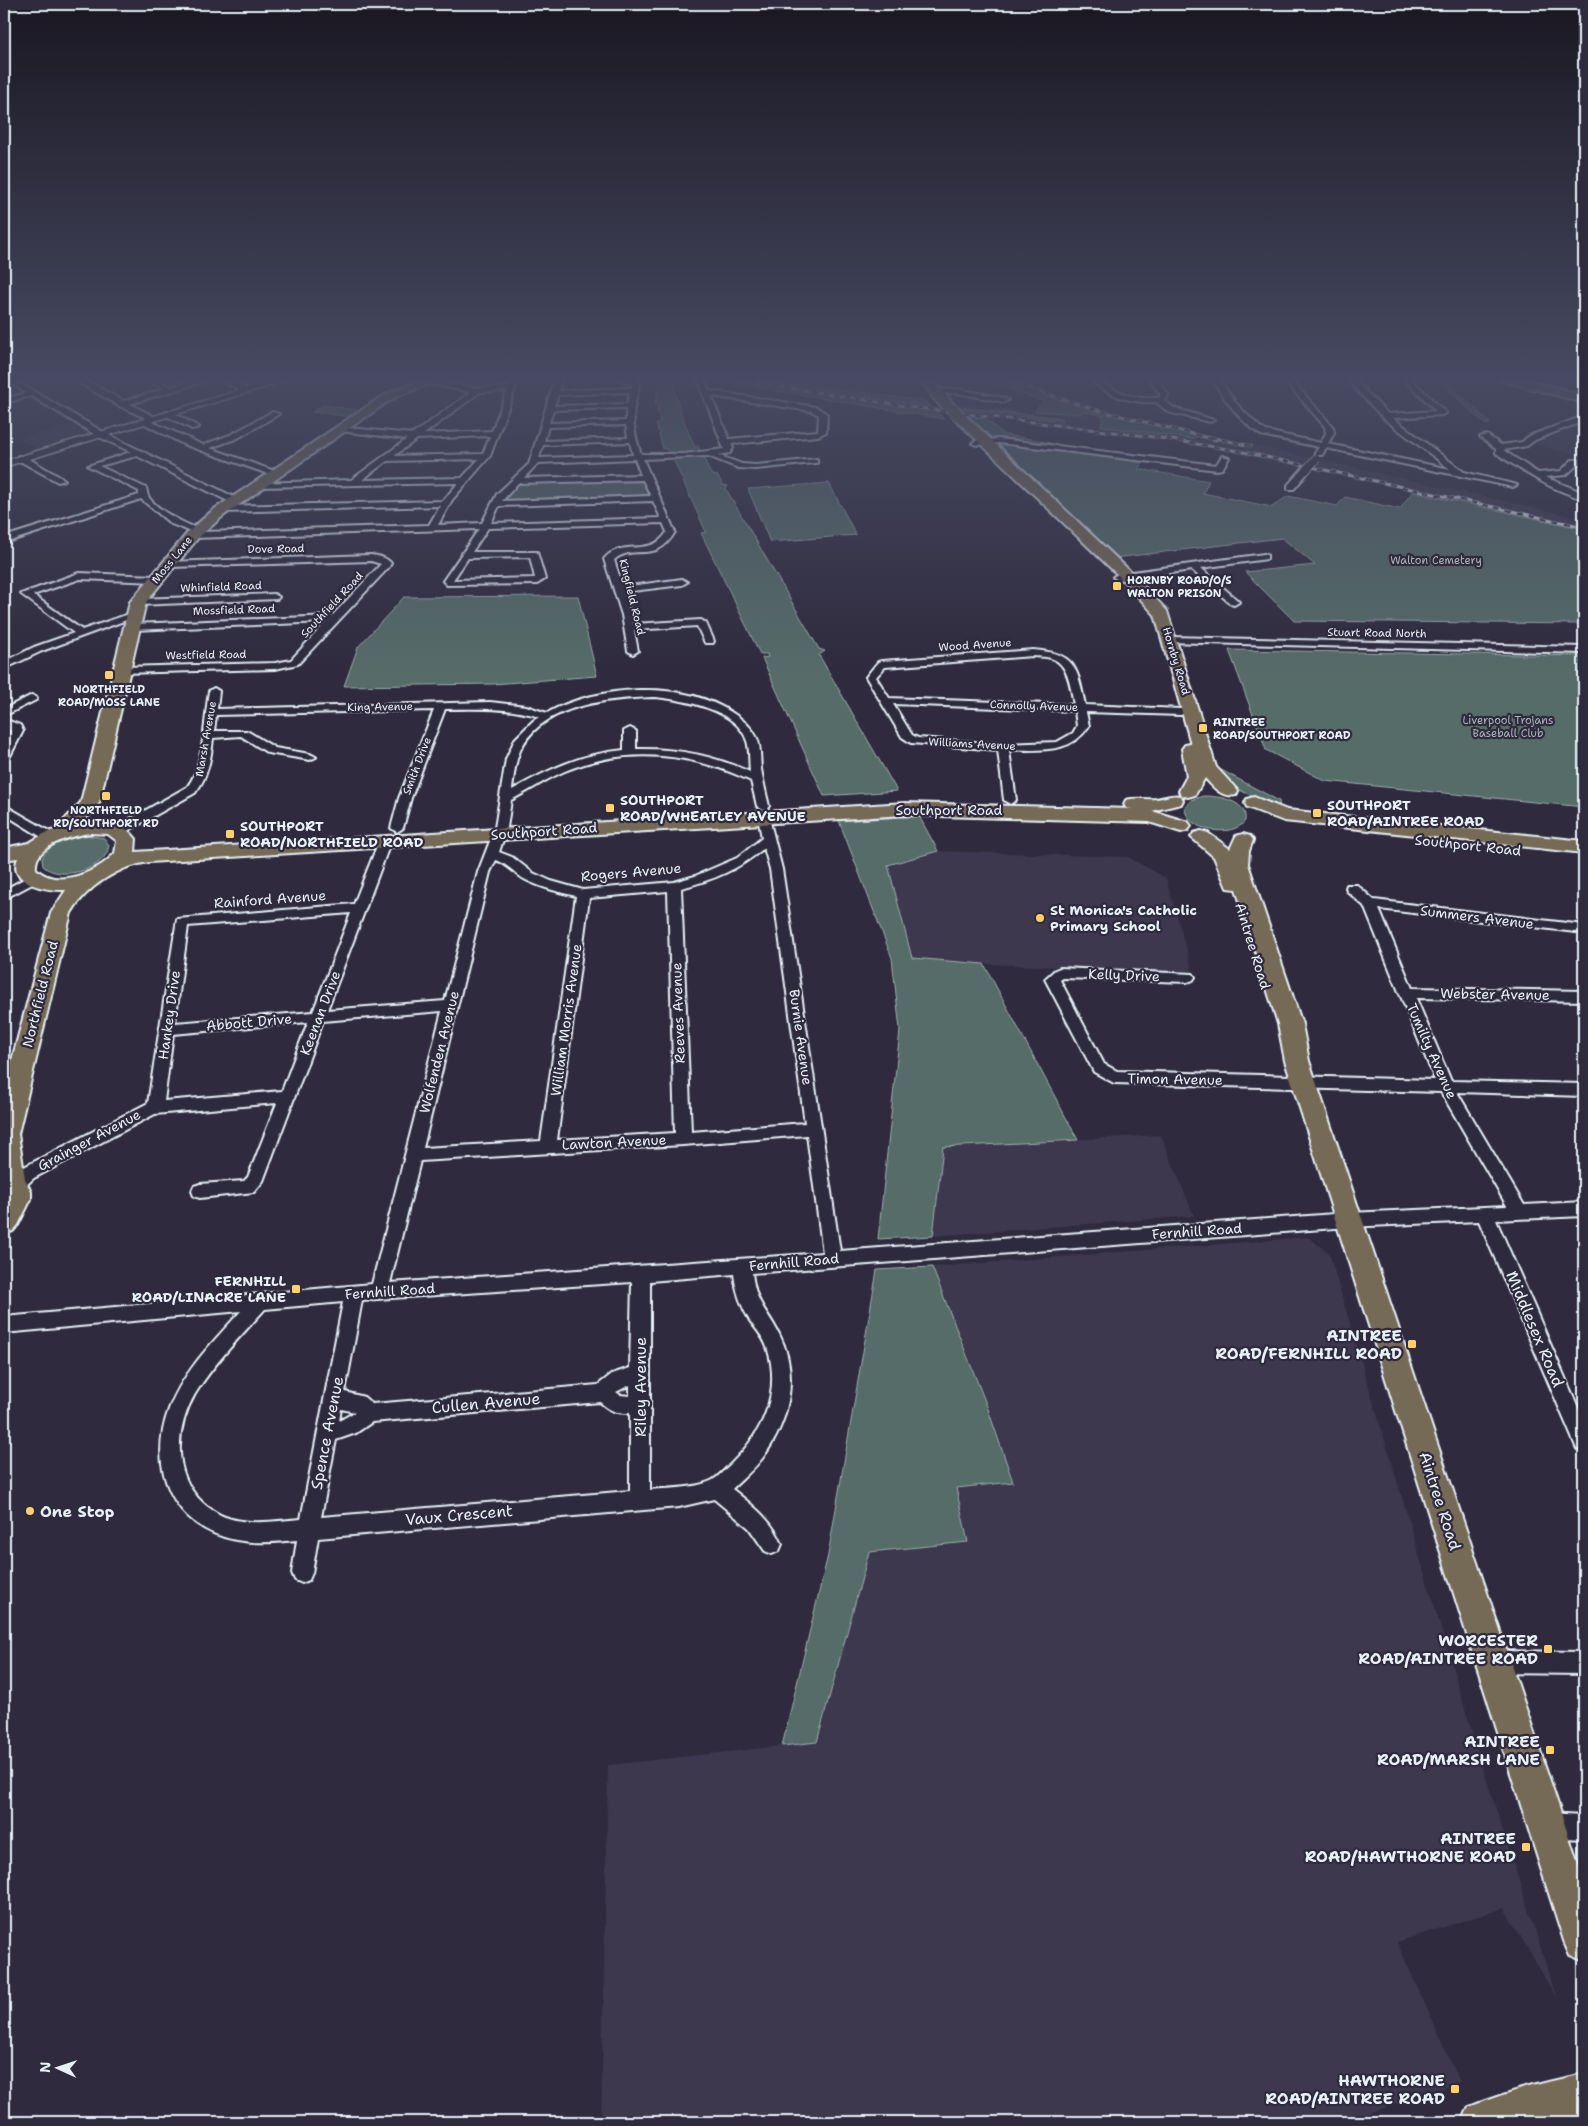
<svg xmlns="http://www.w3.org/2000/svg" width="1588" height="2126" viewBox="0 0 1588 2126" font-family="'Shantell Sans',sans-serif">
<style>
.built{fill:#3d384e}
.green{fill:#566c68;stroke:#9faeb0}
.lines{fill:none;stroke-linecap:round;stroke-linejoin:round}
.minor-casing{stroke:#e8f1f8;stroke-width:4}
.tertiary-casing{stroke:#e8f1f8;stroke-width:3}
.primary-casing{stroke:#e8f1f8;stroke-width:4}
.trunk-casing{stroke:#e8f1f8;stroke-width:4}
.minor{fill:#2f2a3d;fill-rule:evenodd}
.tertiary{fill:#2f2a3d;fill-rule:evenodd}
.primary{fill:#756a55;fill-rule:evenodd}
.trunk{fill:#756a55;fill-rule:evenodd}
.rail-casing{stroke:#e8f1f8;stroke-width:3}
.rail{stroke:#2f2a3d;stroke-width:2;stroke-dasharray:6;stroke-linecap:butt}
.minor-bridge-casing{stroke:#e8f1f8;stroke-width:10;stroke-linecap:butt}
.primary-bridge-casing{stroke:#e8f1f8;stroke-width:14;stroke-linecap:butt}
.minor-bridge{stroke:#2f2a3d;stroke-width:8}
.primary-bridge{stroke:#756a55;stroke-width:12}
.poi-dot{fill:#ffd166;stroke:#2f2a3d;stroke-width:2}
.labels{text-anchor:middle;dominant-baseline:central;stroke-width:4.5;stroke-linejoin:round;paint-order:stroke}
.far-street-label{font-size:11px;fill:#e8f1f8;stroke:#2f2a3d}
.far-park-label{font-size:11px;fill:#a6b5b7;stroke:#2f2a3d}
.far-poi-label{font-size:11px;font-weight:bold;fill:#e8f1f8;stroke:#2f2a3d;text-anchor:start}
.poi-label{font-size:14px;font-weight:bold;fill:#e8f1f8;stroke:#2f2a3d;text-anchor:start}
.street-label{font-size:14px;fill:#e8f1f8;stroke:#2f2a3d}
.near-street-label{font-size:16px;fill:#e8f1f8;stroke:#2f2a3d}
.near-poi-label{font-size:16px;font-weight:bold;fill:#e8f1f8;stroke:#2f2a3d;text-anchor:end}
</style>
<rect width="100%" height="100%" fill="#2f2a3d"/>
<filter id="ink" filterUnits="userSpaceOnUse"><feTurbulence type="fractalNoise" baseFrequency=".02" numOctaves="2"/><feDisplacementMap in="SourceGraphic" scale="10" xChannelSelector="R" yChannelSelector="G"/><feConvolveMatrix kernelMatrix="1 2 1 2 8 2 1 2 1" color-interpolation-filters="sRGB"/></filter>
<g filter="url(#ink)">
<!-- built -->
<path class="built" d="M721,378H744L932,407L936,411Z
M994,378H1010L1127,416L1195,432L1584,519V529L1198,445L1133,435L969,416L963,410L1062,421V418L959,407L954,403L1081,414L1084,411L1104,416L1101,425L1193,439L1196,437L1076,405Z
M1554,378H1584V390L1546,382Z
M1584,421V457L1532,443L1569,426Z
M72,424L91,435L39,450L19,438Z
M938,851L1128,857L1166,878L1193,972L984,964L912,958L888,865Z
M1161,1135L1194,1216L933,1236L943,1147Z
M1308,1237L1329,1253L1480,1759L1557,1999L1504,1908L1397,1942L1460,2082L1343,2122H601L608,1765L817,1742L869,1552L968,1542L956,1488L988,1409L932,1267Z"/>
<!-- green -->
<path class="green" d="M661,378H674C674,401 686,425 694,446H698L701,452L669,455L667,449H663L659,434L661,431H658L656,424L660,423L659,413H657L658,405H655Z
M704,378H721L936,411L944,419Z
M744,378H778L815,384V386L925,401L932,407Z
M977,378H994L1076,405L1196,436L1193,439L1101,426L1104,416L1084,411L1081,414L1035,411L1043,401Z
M1436,378H1443L1490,423L1486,425Z
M323,405L363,411L354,417L312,412Z
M959,407L1062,418V421L963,410Z
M969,417L985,418L1004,435L1032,439L1053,444L992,438Z
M997,442L1145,460L1138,469L1209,481L1203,493L1272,507L1288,496L1337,506L1345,497L1400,509L1412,492L1584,529V624L1294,621L1245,572L1315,565L1282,538L1114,558Z
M704,457L709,471L714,476L717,475L723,485L728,486L726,489L819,649L825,651L819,655L897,791L824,796L762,658L768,657L767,654H760L701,533L706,532L673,459Z
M643,479L650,495L506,501L511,492L522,482Z
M829,483L856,535L770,542L748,489Z
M578,596L597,676L493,684L344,686L358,647L404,597Z
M1229,650L1584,656V807L1325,781L1266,750Z
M1212,765L1279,801L1280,809L1269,805L1228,784Z
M1203,796C1218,796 1248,800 1245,821C1233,839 1184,831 1185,807L1191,800Z
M919,816L938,851L888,865L912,958L984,964L1078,1140L943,1147L933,1236L878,1239L900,1030L892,958L839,821Z
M85,835L104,838L109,845C107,870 60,882 43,866L42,858C51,842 69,837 85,835Z
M932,1267L988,1409L1013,1482L956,1488L968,1542L869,1552L817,1742L782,1746L828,1555L877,1270Z"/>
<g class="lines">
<!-- minor casing -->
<g class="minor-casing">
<path id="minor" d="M4,378H11L105,433L238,499V503H232L137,456L99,466L146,488C147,491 147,494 148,496C155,509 186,525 200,529L201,532L429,525L440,506L223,512L219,509L223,506L443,501L458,483L258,487L254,485L258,483L351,480L407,439L340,431L336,429L337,427L413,434L471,392L430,384L429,382L433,380L474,388L509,387L512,378H519L490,456L452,500L438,525L482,523L497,494L529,464L555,378H562L559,391L632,388V384L614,378H627L639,381C640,390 635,399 634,408C632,425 636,439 641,454H684L724,449L697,378H704L709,391L816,407L827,414L826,432L818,436L731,444L733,448L730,453L718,455L742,464L756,465L817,459V463H814L756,469L738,468L708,456L643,459L675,532C655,566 635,542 614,560L623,587L682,579L687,582L682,585L624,592L633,624L701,620L706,623L714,641L713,643H705L697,626L634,630L638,651L633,654L628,651L622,615L604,559C623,537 650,559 667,532L663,523L488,528L472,552H537L545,579L537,584L447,585L443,581L479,529L193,538L189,535L192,532L171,524L141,499L4,543V537L139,495V491L88,466L131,452L99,437L31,396L4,403V399L26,393ZM507,391L492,431L424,434L480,392ZM630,392L627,404L554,406L558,395ZM711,396L811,411L819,415L818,431L729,439ZM626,408V421L549,423L553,410ZM626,425L628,438L544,441L548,427ZM490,436L483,454L394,456L417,439ZM630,442L633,455L539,458L543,445ZM479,459L462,478L362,480L387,461ZM635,459L641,475L524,478L538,463ZM643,480L651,496L502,501L518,483ZM653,501L661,518L491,523L499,506ZM530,557L535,578L453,580L468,558Z
M72,378H81L124,401L164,389L144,378H153L171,387L203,378H215L130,404L155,417V421H152L119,406Z
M217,378H227L252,391L245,393Z
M1089,378C1098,378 1102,383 1110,387C1125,395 1143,401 1160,397V394L1149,378H1156L1168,394L1166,400H1163L1174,408L1214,420L1210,422L1168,412L1156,402C1132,404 1106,395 1089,378Z
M1211,378H1218L1239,407L1260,427L1266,431L1321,443L1326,433L1325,427L1283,378H1290L1333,427L1334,433L1328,444L1450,469L1383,418L1346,378H1353L1388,414L1436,411L1403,378H1410L1446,413L1442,415L1393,418L1464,472L1517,485L1513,487L1326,448L1322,455H1316L1315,453L1319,447L1261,435C1239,421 1225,399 1211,378Z
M958,389L1004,398L1008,400L1004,402L958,393L935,394L931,392L935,390Z
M166,412H172L199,427L192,429L166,416Z
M272,412L279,414L238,438L210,448L277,472V476H274L183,444L141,422L148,420L203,445L232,434Z
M1584,416V421L1535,440L1527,446L1503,450L1538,473L1561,471L1572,460H1578V464L1566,475L1545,477L1584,493V499C1551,490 1524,472 1496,453V449L1480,437L1487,435L1501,445L1522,442L1529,436Z
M999,439L1216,465L1222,456L1229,458L1222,469L1217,470L999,443L976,445L972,443L976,441Z
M18,456H24L65,480L58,482L18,460Z
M1303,468L1310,470L1294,489H1288V485Z
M1264,554L1267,555V559L1201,568L1237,600L1239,602L1234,605L1231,604L1192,570L1118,580L1113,577L1118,574Z
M371,555C379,556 385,557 391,563L389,567L298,664L275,669L122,673L117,670L122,667L275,663L291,660L326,622L133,630L128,627L133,624L332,616L381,564L371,561L170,567L167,566V562Z
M79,573L157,576L162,579L157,582L80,579L33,595L82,630L132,613H138L140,615L42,651L4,669V662L34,647L74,633L21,594Z
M274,594L279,597L277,599L138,605L133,602L138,599Z
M1170,637L1584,647V653L1166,642L1165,640Z
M1033,650C1075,653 1077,666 1085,705L1181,709L1186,712L1181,715L1086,712L1089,726C1070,755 1040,749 1009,750L1016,800L1010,804L1004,800L998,750L911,743L902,737L866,677L878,662L882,661ZM1033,656C1040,657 1047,656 1053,659C1069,665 1071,690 1074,705L889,698L876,677L885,667ZM893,704L1075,711L1077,726L1073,733L1057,742L1003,744L918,738L912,735Z
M214,688L219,691L217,709L490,702L526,706L547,713C597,685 682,680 731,712C741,718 752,727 757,738C761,747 760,759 761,769C763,781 766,794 769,806L767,809L763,810L757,806L751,781C692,753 627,745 565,771C546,779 529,791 511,800L507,828L499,852L512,857L533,873L551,881L583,890L674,882L695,876L737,858L762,838L758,817L764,813L768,814L782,869L840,1251L1348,1213L1507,1206L1441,1092L1114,1083L1094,1072L1045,979L1055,970L1060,968L1193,974L1195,977L1193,980L1188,982L1063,978L1060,980L1104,1064L1117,1071L1435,1080L1364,906L1347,891L1346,888L1347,885H1357L1374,900L1584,925V933L1379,909L1412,988L1584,991V1001L1416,998L1451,1081L1584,1084V1096L1457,1092L1524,1205L1584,1202V1216L1496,1220L1584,1421V1452L1577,1449L1479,1221L1348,1227L752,1273C756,1305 766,1308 779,1334C799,1373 790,1418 766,1453C757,1467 744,1477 732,1489C752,1505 772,1520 782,1544L779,1551L772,1554L765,1551L749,1528L714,1499L679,1507L318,1538L312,1573L309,1580L302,1583L295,1580L292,1573L297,1540C276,1542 257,1544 236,1540C172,1528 147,1467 169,1409C184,1370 214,1341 241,1311L4,1333V1317L372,1284L442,1011L323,1021L263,1181L254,1192L200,1198L194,1196L192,1191L194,1186L200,1184L244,1181L248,1177L277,1103L155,1114L34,1178C26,1185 20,1193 9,1190L7,1185L22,1168L148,1103L177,919L354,904L379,841L381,838H389L391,841L327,1010L445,1001L478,872L495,828L506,759L515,739L533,721L539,717C509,707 477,709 445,709L411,798L403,828L397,832L391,828L399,798L434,710L216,715L214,731H247L275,748L310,754L316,757L310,760L268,753L241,736L213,738C211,758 208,777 195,793L122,834H114L112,831L114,828L187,787C205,765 204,719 209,691ZM656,697C683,700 737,709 747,741C750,751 749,762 750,772C713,755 676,748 636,749V731L630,728L624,731V750C580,754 550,769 512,790C514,775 515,758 523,745C547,703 614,698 656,697ZM764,848L770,869L805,1123L691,1132L681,888C713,880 738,870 764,848ZM496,860C508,864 515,874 526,880C542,888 559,892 576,896L541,1141L423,1148L490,872ZM668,891L675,1133L557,1140L589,898ZM351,913L313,1012L175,1023L188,926ZM308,1022L282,1091L164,1101L173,1034ZM807,1135L823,1253L390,1283L420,1161L683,1145ZM734,1274C736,1291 741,1306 750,1321C757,1330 765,1339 768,1350C781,1394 762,1434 731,1464C725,1469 718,1478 711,1481C693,1489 669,1488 650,1490V1281ZM632,1282L630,1368L612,1374L598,1385L372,1404L364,1397L345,1392L362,1300ZM343,1302L301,1519C275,1521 250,1526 225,1517C217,1514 209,1508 203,1503C172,1474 175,1429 195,1394C214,1363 241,1336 265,1309ZM630,1385V1396L620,1395L616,1392ZM600,1402C610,1411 616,1413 630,1413V1491L321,1517L336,1440L356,1433L372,1422ZM341,1409L355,1412L339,1421Z
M32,695L37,698L36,700L4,716V709Z
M4,719L20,725L23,731L10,756L4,759V746L11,731L4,726Z
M4,805L56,835L58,838L56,841H48L4,814Z
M33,874L39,878L38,881L4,899V890Z
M1492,1651L1584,1652V1674L1492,1673L1484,1670L1481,1662L1484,1654Z
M1546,1813L1584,1815V1839L1546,1837L1538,1833L1534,1825L1538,1817Z"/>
</g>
<!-- tertiary casing -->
<g class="tertiary-casing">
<path id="tertiary" d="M280,378H295L4,467V461Z"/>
</g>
<!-- primary casing -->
<g class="primary-casing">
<path id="primary" d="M429,378H446L400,395L386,403L223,516L198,538L146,602L99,803L83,823C103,820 123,821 136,839L135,852L905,803L1132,809L1126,808L1124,804L1126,800C1136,797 1146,800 1156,799C1165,798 1171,794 1181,796L1183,800L1181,804L1152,811L1188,822L1191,826L1188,830L1181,832L1149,822L905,815L149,862C119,866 87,886 71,913L18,1134L25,1179L31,1192V1199L18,1225L13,1231L4,1234L5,1192L4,1190V1090L51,913L66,890C48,891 7,884 18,858L4,860V848L29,843L44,834L56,829L81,802L130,602L136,595L188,532L213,510L378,399L392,391ZM90,833L108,834L117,841L115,853C98,872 58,890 36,869C33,845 72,836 90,833Z
M920,378H931C937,386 957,406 958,411L962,412L1131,572L1167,611L1216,767L1238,791L1236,795C1222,798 1214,788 1205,778L1195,795L1188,797L1181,795L1179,791L1187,776L1182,749L1185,745L1191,744L1155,615L1121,578L954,418L953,414C939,410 928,390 920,378Z
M1254,797L1287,810L1584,841V853L1284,821L1247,807L1245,803L1247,799Z
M1201,831L1208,833L1230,849L1236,836L1243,834L1250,836L1253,840L1249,851L1248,864L1302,1024L1309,1061L1584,1882V1961L1570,1955L1564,1941L1285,1061L1278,1024L1236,889L1227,888L1214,857L1191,837L1194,833Z
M1584,2074V2116L1556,2122H1462L1469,2107C1506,2092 1545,2082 1584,2074Z"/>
</g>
<!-- trunk casing -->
<g class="trunk-casing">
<path id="trunk" d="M1498,378H1519L1584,395V403L1500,380Z"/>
</g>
<!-- minor -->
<use href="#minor" class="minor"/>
<!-- tertiary -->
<use href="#tertiary" class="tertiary"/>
<!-- primary -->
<use href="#primary" class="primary"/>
<!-- trunk -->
<use href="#trunk" class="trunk"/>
<!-- rail casing -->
<g class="rail-casing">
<path id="rail" d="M726,378L911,407L1154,437L1239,451L1584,527
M999,378L1094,409L1216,440
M1210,437L1251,446"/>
</g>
<!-- rail -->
<use href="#rail" class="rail"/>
<!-- minor-bridge casing -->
<g class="minor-bridge-casing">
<path id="minor-bridge" d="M1306,470L1316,459"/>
</g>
<!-- primary-bridge casing -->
<g class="primary-bridge-casing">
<path id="primary-bridge" d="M953,410L958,415"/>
</g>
<!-- minor-bridge -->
<use href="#minor-bridge" class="minor-bridge"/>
<!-- primary-bridge -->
<use href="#primary-bridge" class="primary-bridge"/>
</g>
</g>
<!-- sky -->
<linearGradient id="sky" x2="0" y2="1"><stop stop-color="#1a1722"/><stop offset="0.56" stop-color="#474a62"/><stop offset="1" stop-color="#474a62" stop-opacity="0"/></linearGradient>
<rect width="1588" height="676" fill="url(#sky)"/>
<!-- markers -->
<g class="poi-dot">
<rect x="1112" y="581" width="10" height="10" rx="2.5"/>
<rect x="104" y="670" width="10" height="10" rx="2.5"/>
<rect x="1198" y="723" width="10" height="10" rx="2.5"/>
<rect x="101" y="791" width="10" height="10" rx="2.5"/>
<rect x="605" y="803" width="10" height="10" rx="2.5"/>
<rect x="1312" y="808" width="10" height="10" rx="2.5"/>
<rect x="225" y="829" width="10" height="10" rx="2.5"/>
<circle cx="1040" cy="918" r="5"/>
<rect x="291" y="1284" width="10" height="10" rx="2.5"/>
<rect x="1407" y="1339" width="10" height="10" rx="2.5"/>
<circle cx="30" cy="1511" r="5"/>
<rect x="1543" y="1644" width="10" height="10" rx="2.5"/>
<rect x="1545" y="1745" width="10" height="10" rx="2.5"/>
<rect x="1521" y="1842" width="10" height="10" rx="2.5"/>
<rect x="1450" y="2084" width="10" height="10" rx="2.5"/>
</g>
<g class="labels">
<!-- far-street labels -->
<g class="far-street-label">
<text transform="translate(276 549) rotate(-1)">Dove Road</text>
<text transform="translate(172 560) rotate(-51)">Moss Lane</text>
<text transform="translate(221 587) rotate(-2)">Whinfield Road</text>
<text transform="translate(632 597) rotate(76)">Kingfield Road</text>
<text transform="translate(332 605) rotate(-47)">Southfield Road</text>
<text transform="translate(234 610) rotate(-2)">Mossfield Road</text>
<text transform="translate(1377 633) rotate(1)">Stuart Road North</text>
<text transform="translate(975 645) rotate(-4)">Wood Avenue</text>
<text transform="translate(206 655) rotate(-1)">Westfield Road</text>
<text transform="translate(1176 661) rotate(73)">Hornby Road</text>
<text transform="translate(1034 706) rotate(2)">Connolly Avenue</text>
<text transform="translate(380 707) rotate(-1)">King Avenue</text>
<text transform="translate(206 739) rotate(-80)">Marsh Avenue</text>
<text transform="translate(972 744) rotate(3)">Williams Avenue</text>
<text transform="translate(417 766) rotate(-69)">Smith Drive</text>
</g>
<!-- far-park labels -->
<g class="far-park-label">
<text x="1436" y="560">Walton Cemetery</text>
<text x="1508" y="720">Liverpool Trojans<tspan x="1508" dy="13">Baseball Club</tspan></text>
</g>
<!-- far-poi labels -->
<g class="far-poi-label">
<text x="1127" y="580">HORNBY ROAD/O/S<tspan x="1127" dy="13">WALTON PRISON</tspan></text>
<text x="109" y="689" text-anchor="middle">NORTHFIELD<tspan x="109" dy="13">ROAD/MOSS LANE</tspan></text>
<text x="1213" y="722">AINTREE<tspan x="1213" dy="13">ROAD/SOUTHPORT ROAD</tspan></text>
<text x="106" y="810" text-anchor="middle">NORTHFIELD<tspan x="106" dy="13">RD/SOUTHPORT RD</tspan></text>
</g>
<!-- poi labels -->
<g class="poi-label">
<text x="620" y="800">SOUTHPORT<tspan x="620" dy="16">ROAD/WHEATLEY AVENUE</tspan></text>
<text x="1327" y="805">SOUTHPORT<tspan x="1327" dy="16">ROAD/AINTREE ROAD</tspan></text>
<text x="240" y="826">SOUTHPORT<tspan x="240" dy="16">ROAD/NORTHFIELD ROAD</tspan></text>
<text x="1050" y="910">St Monica's Catholic<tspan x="1050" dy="16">Primary School</tspan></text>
<text x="286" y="1281" text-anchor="end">FERNHILL<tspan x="286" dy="16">ROAD/LINACRE LANE</tspan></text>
</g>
<!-- street labels -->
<g class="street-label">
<text x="949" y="810">Southport Road</text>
<text transform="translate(544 831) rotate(-4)">Southport Road</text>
<text transform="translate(1468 845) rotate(6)">Southport Road</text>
<text transform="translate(631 872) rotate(-5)">Rogers Avenue</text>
<text transform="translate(270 899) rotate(-4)">Rainford Avenue</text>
<text transform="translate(1477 917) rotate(7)">Summers Avenue</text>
<text transform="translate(1253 946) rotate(73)">Aintree Road</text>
<text transform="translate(1124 975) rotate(2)">Kelly Drive</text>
<text transform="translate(40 994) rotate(-76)">Northfield Road</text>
<text transform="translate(1495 994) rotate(1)">Webster Avenue</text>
<text transform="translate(320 1013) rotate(-69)">Keenan Drive</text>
<text transform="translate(678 1013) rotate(-92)">Reeves Avenue</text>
<text transform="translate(169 1015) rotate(-82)">Hankey Drive</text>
<text transform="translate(566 1020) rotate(-82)">William Morris Avenue</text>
<text transform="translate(249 1022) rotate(-5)">Abbott Drive</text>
<text transform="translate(801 1037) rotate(82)">Burnie Avenue</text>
<text transform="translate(1432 1051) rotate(66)">Tumilty Avenue</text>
<text transform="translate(439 1052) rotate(-76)">Wolfenden Avenue</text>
<text transform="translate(1175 1079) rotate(1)">Timon Avenue</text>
<text transform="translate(89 1140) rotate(-28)">Grainger Avenue</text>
<text transform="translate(614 1142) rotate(-3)">Lawton Avenue</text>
<text transform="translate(1197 1231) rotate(-4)">Fernhill Road</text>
<text transform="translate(794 1262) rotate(-5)">Fernhill Road</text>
<text transform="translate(390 1291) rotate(-4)">Fernhill Road</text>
</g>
<!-- near-street labels -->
<g class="near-street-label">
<text transform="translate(1535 1329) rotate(67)">Middlesex Road</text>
<text transform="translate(640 1387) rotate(-90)">Riley Avenue</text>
<text transform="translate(486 1403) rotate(-5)">Cullen Avenue</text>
<text transform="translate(327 1433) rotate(-79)">Spence Avenue</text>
<text transform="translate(1440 1501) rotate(72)">Aintree Road</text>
<text transform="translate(459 1515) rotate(-5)">Vaux Crescent</text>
</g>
<!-- near-poi labels -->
<g class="near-poi-label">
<text x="1402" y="1335">AINTREE<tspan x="1402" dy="18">ROAD/FERNHILL ROAD</tspan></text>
<text x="40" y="1511" text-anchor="start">One Stop</text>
<text x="1538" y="1640">WORCESTER<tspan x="1538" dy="18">ROAD/AINTREE ROAD</tspan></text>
<text x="1540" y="1741">AINTREE<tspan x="1540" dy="18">ROAD/MARSH LANE</tspan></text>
<text x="1516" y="1838">AINTREE<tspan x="1516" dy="18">ROAD/HAWTHORNE ROAD</tspan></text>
<text x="1445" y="2080">HAWTHORNE<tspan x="1445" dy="18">ROAD/AINTREE ROAD</tspan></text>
</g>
</g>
<!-- margin -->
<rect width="1588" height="2126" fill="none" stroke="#2f2a3d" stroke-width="20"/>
<rect x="10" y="10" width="1568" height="2106" fill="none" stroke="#e8f1f8" stroke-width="2" filter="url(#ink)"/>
<!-- north arrow -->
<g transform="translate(58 2068) rotate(273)" stroke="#2f2a3d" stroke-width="4" paint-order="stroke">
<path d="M0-4L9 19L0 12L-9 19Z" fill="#e8f1f8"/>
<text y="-8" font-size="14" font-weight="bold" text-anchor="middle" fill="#e8f1f8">N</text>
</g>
</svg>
